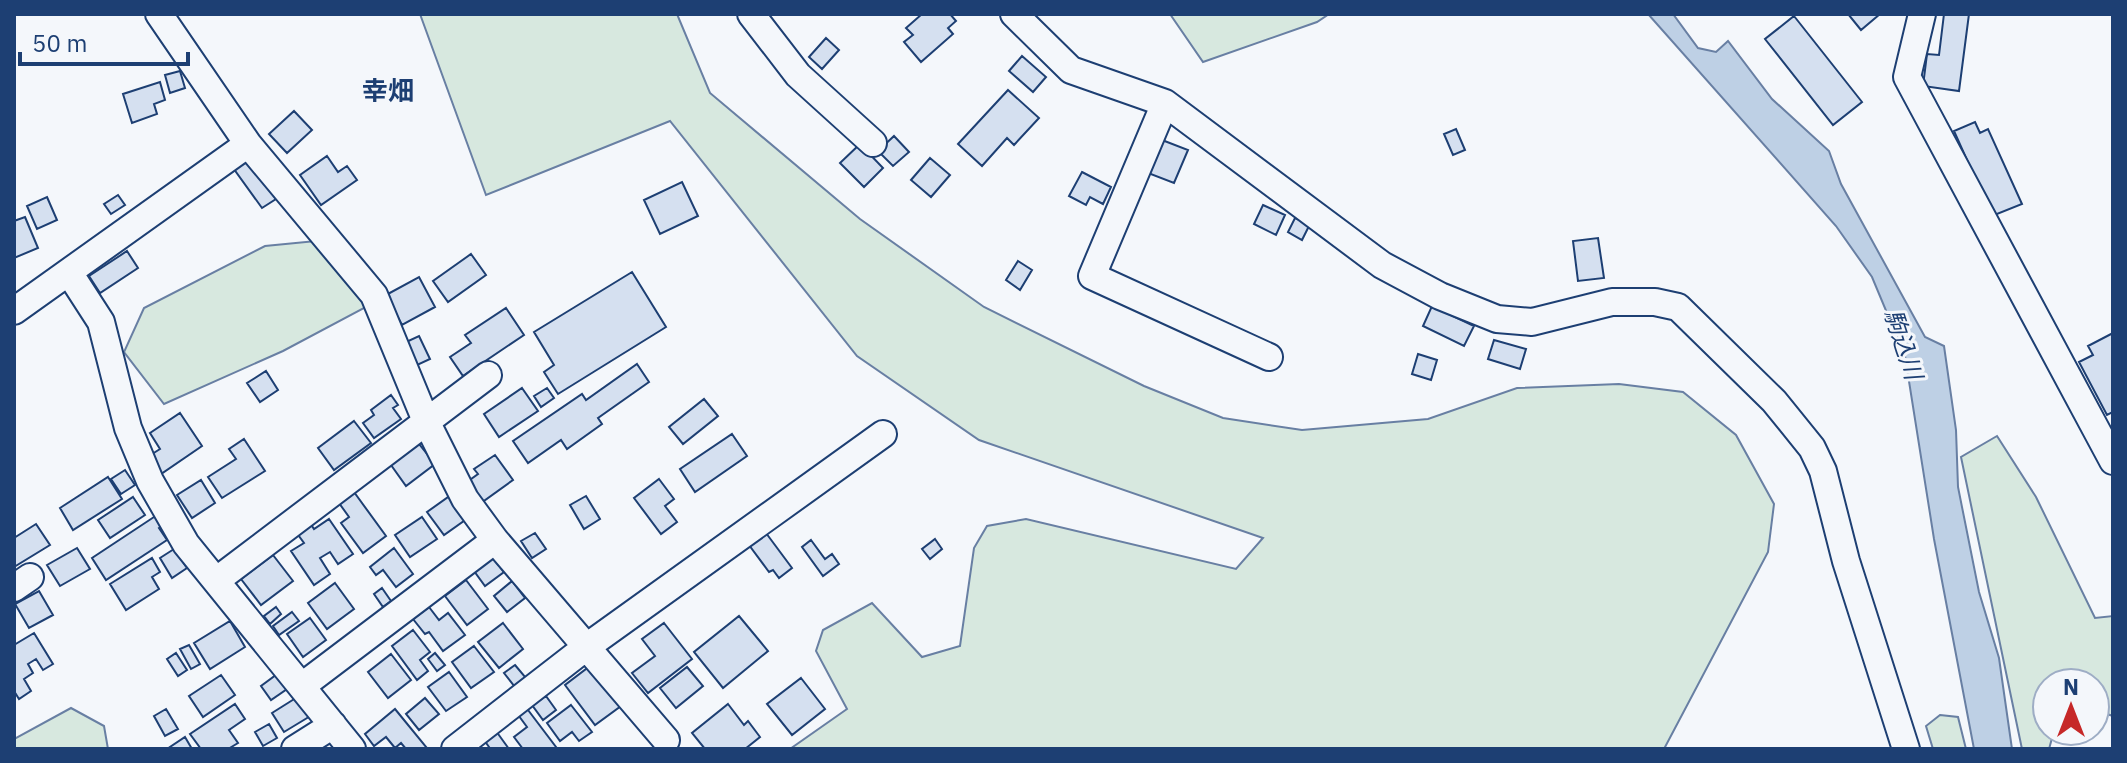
<svg xmlns="http://www.w3.org/2000/svg" width="2127" height="763" viewBox="0 0 2127 763" font-family="'IBM Plex Sans','Noto Sans JP',sans-serif">
<style>
.green{fill:#d7e8df;stroke:#687fa3;stroke-width:2}
.water{fill:#bed0e5;stroke:#687fa3;stroke-width:2}
.building{fill:#d5e0f0;stroke:#1d3f73;stroke-width:2}
.lines{fill:none;stroke-linecap:round;stroke-linejoin:round}
.minor-casing{stroke:#1d3f73;stroke-width:30}
.minor{stroke:#f4f7fb;stroke-width:26}
.labels{text-anchor:middle;dominant-baseline:central;stroke-width:6;stroke-linejoin:round;paint-order:stroke}
.water-label{font-size:24px;font-style:italic;fill:#1d3f73;stroke:#f4f7fb}
.quarter-label{font-size:26px;font-weight:bold;fill:#1d3f73;stroke:#f4f7fb}
</style>
<rect width="100%" height="100%" fill="#f4f7fb"/>
<!-- green -->
<path class="green" d="M420,14H677L710,93L860,219L984,307L1144,386L1223,418L1302,430L1428,419L1517,388L1619,384L1683,392L1736,435L1774,504L1768,552L1664,749H790L847,709L816,651L823,630L872,603L922,657L960,646L974,548L987,526L1026,519L1236,569L1263,538L979,440L857,356L670,121L486,195Z
M1170,14H1329L1317,22L1203,62Z
M316,241L366,307L283,351L164,404L124,352L144,308L265,246Z
M1997,436L2036,497L2095,618L2113,616V716L2095,710V683H2047V731H2054L2049,749H2022L1961,457Z
M71,708L104,726L108,749H14V739Z
M1940,715L1958,717L1966,749H1933L1926,726Z"/>
<!-- water -->
<path class="water" d="M1648,14H1673L1698,48L1716,52L1728,41L1772,99L1829,151L1841,184L1925,337L1944,346L1956,430L1958,487L1979,592L1999,658L2012,749H1974L1934,539L1905,356L1872,277L1836,226Z"/>
<!-- building -->
<path class="building" d="M922,14H950L956,21L948,28L953,34L921,62L904,42L913,35L906,28Z
M1848,14H1880L1861,30Z
M1944,14H1969L1959,91L1923,86L1927,54L1939,55Z
M1794,16L1862,102L1833,125L1765,39Z
M826,38L839,50L822,69L809,57Z
M1022,56L1046,77L1033,92L1009,71Z
M180,71L185,88L170,93L165,75Z
M160,82L165,100L154,104L157,114L132,123L123,94Z
M1008,90L1039,118L1014,145L1007,138L982,166L958,144Z
M294,111L312,130L287,153L269,134Z
M1975,122L1980,133L1988,129L2022,204L1992,216L1954,131Z
M1456,129L1465,150L1453,155L1444,134Z
M894,136L909,152L893,166L878,151Z
M1162,140L1188,150L1174,183L1148,173Z
M860,144L883,168L864,187L840,163Z
M245,155L276,199L262,208L231,165Z
M327,156L338,172L347,166L357,180L321,205L300,175Z
M930,158L950,175L931,197L911,180Z
M1082,172L1111,187L1103,204L1090,197L1086,205L1069,196Z
M682,182L698,216L660,234L644,200Z
M118,195L125,205L111,214L104,204Z
M47,197L57,220L37,229L27,206Z
M1263,205L1285,215L1276,235L1254,224Z
M25,217L38,248L14,258V221Z
M1295,218L1310,224L1302,240L1288,232Z
M1598,238L1604,278L1578,281L1573,241Z
M127,251L138,268L100,293L89,276Z
M471,254L486,275L448,302L433,281Z
M1018,261L1032,270L1020,290L1006,280Z
M632,272L666,327L558,394L544,372L554,365L534,332Z
M419,277L435,307L402,325L386,295Z
M1432,306L1474,326L1464,346L1423,326Z
M506,308L524,335L463,376L450,357L471,343L465,335Z
M2113,333V412L2107,415L2079,362L2093,355L2088,346Z
M419,336L430,359L415,366L404,343Z
M1494,340L1526,349L1520,369L1488,359Z
M1418,354L1437,360L1431,380L1412,374Z
M637,364L649,382L598,418L602,424L567,449L561,440L528,463L513,441L582,394L586,400Z
M266,371L278,390L260,402L247,383Z
M522,388L538,411L499,437L484,414Z
M547,388L554,398L541,407L534,396Z
M391,395L398,405L393,408L401,419L374,438L363,423L374,415L371,410Z
M704,399L718,416L683,444L669,427Z
M180,413L202,446L161,474L149,456L160,449L150,433Z
M354,421L371,443L334,470L318,448Z
M732,434L747,456L695,492L680,469Z
M244,439L265,471L222,498L208,477L236,459L229,449Z
M419,444L435,464L406,486L391,465Z
M495,455L513,480L481,503L467,482L478,474L474,469Z
M125,470L135,485L121,494L111,479Z
M108,477L122,499L73,530L60,508Z
M659,479L674,499L665,506L677,522L661,534L634,498Z
M201,480L215,503L192,518L177,495Z
M354,492L386,536L363,553L341,523L349,517L339,503Z
M451,495L468,518L444,535L427,512Z
M586,496L600,519L584,529L570,505Z
M133,497L145,515L110,538L98,520Z
M157,515L164,525L159,528L167,540L106,580L92,558Z
M422,517L437,539L410,557L395,535Z
M329,519L353,554L338,564L330,552L320,558L330,574L314,585L291,551L304,543L296,532L310,523L314,529Z
M36,524L50,545L14,567V538Z
M535,533L546,549L532,558L521,541Z
M766,533L792,568L779,578L773,570L769,572L749,545Z
M935,539L942,549L930,559L922,549Z
M811,540L825,559L832,554L839,564L823,576L802,547Z
M77,548L90,569L60,586L47,565Z
M394,548L413,574L396,587L383,570L376,575L370,567Z
M174,549L187,568L172,578L160,558Z
M273,555L293,581L261,605L241,579Z
M492,557L504,572L485,586L474,571Z
M152,558L160,572L152,577L159,589L126,610L110,584Z
M466,580L488,609L467,625L445,596Z
M512,581L525,598L507,612L494,596Z
M335,583L354,609L327,629L308,603Z
M382,588L391,601L383,607L374,594Z
M39,591L53,615L29,628L15,604Z
M276,607L281,614L270,624L264,616Z
M429,607L439,620L448,613L465,635L443,651L429,632L425,634L413,619Z
M292,612L299,621L279,635L273,626Z
M739,616L768,651L723,688L694,652Z
M310,618L326,640L303,657L287,634Z
M230,621L245,647L210,669L194,643Z
M503,623L523,649L499,668L478,642Z
M664,623L692,659L648,693L632,673L655,656L642,639Z
M413,630L430,652L420,660L428,671L417,680L392,646Z
M34,633L53,664L43,670L36,659L28,664L33,673L24,679L31,691L19,699L14,691V645Z
M189,645L200,664L191,669L180,649Z
M474,646L494,672L471,688L452,662Z
M176,653L187,670L178,676L167,659Z
M435,653L445,665L437,671L428,659Z
M391,654L411,680L388,698L368,672Z
M515,665L526,678L515,687L504,673Z
M590,666L621,706L595,725L565,685Z
M687,667L703,686L676,708L660,688Z
M280,672L290,687L271,700L261,686Z
M449,672L467,697L446,711L428,687Z
M221,675L235,695L203,717L189,696Z
M801,678L825,709L792,735L767,704Z
M299,696L312,715L284,732L272,713Z
M546,696L556,710L543,720L532,705Z
M425,698L439,714L419,730L406,714Z
M235,704L245,719L229,730L238,743L228,749H201L190,734Z
M728,704L744,725L748,721L760,737L745,749H705L692,733Z
M571,705L592,732L579,741L572,732L560,741L547,723Z
M525,706L556,747L553,749H523L514,737L527,727L516,712Z
M166,709L178,729L165,736L154,716Z
M395,709L427,748V749H406L401,743L395,748L386,737L374,746L365,734Z
M269,724L277,738L263,746L255,732Z
M496,731L509,749H486L489,747L484,740Z
M185,737L192,749H167Z"/>
<g class="lines">
<!-- minor casing -->
<g class="minor-casing">
<path id="minor" d="M751,14L798,75L873,143
M1014,14L1071,70L1165,103L1382,265L1440,296L1497,319L1532,322L1612,302H1655L1678,307L1774,401L1812,448L1823,471L1846,561L1906,749
M1922,14L1907,77L2113,461
M1165,103L1092,276L1269,357
M248,144L374,295L426,421L465,499L495,540L666,740
M70,274L101,322L128,428L150,481L186,544L352,749
M14,311L248,144L159,14
M217,580L488,375
M14,588L30,577
M302,686L495,540
M295,749L333,725
M455,749L585,648L883,434"/>
</g>
<!-- minor -->
<use href="#minor" class="minor"/>
</g>
<g class="labels">
<!-- water labels -->
<g class="water-label">
<text transform="translate(1904 344) rotate(72)">駒込川</text>
</g>
<!-- quarter labels -->
<g class="quarter-label">
<text x="388" y="90">幸畑</text>
</g>
</g>
<!-- border -->
<rect width="2127" height="763" fill="none" stroke="#1d3f73" stroke-width="32"/>
<!-- north arrow -->
<g transform="translate(2071 707)"><circle r="38" fill="#f4f7fb" stroke="#9eadc5" stroke-width="2"/>
<path d="M0-6L14 30L0 20L-14 30Z" fill="#c62828"/>
<text y="-12" font-size="22" font-weight="bold" text-anchor="middle" fill="#1d3f73">N</text>
</g>
<!-- scale -->
<path d="M20 52v12h168v-12" fill="none" stroke="#1d3f73" stroke-width="4"/>
<text x="32" y="52" font-size="24" fill="#1d3f73" stroke="#f4f7fb" stroke-width="6" paint-order="stroke">50 m</text>
</svg>
